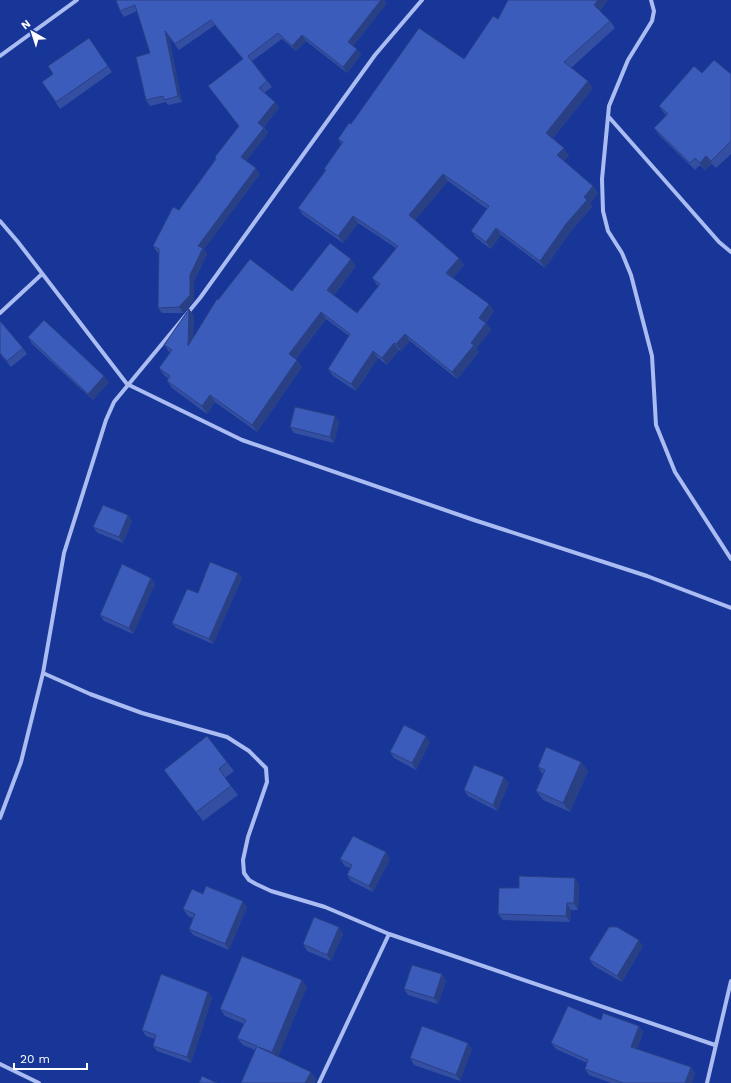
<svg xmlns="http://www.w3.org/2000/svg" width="731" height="1083" viewBox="0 0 731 1083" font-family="'Work Sans',sans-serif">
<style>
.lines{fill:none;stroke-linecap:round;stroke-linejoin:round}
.minor{stroke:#aabcf1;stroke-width:4}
.wall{fill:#344fa2}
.shaded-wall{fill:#2a4084}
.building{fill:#3c5cbc;stroke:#2a4084}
</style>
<rect width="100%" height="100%" fill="#173697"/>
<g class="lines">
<!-- minor -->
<path class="minor" d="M651,0L654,11L652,21L628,60L609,106L602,179L603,211L608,231L622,253L631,275L652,356L656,425L675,472L731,559
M0,56L77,0
M608,116L719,242L731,252
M0,221L18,242L127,384L242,440L474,520L647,576L731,608
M0,313L42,274
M43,673L90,694L142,713L227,737L249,751L266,768L267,782L248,837L243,860L244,873L249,880L256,884L271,891L325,907L389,934L715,1045
M0,818L21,762L43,673L64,553L106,420L114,402L200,298L375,55L422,0
M0,1064L39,1083
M319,1083L389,934
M707,1083L731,981"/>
</g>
<!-- wall -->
<path class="wall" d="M116,0L387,3L353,46L357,49L361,55L347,73L306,41L296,51L282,39L252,61L272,87L264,93L275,102L279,108L264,127L268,133L246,161L260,174L204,249L207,254L194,281V300L183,313H162L158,308L159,253L157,252L153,246L216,159L215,157L239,126L208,86L243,59L215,25L179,50L169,37L182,102L168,105L166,102L150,106L146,100L150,53L137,11L124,17L120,11Z
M508,0H608L600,11L610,21L615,28L571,68L593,88L553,138L569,155L564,161L593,186L598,194L590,203L592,207L571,231L545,268L501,235L491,249L476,238L471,231L487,209L448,181L415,220L459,258L464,265L453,278L489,304L494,311L486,323L491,330L476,349L479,352L457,379L410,341L401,351L399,350L387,365L378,358L356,391L333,376L328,369L349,336L326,319L296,359L297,360L302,367L257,432L215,402L207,414L172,388L167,381L169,379L164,375L159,368L170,353L164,345L189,309L194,316L193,338L218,300L292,291L356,266L334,295L357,313L379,286L377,285L372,278L396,248L358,223L343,243L303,215L298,208L325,171L324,169L341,144L338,139L351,124L464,59L498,19Z
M89,38L112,72L60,109L42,82L53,74Z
M702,73L731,74V154L716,168L712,164L705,170L700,165L695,170L660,136L654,128L666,115L664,113L659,106Z
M0,321L23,348L27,354L11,367L0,354Z
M28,337L104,376L109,382L93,400L32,344Z
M335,416L339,422L334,443L294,433L290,427Z
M128,515L132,521L123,543L98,533L93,527Z
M238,573L242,578L213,644L176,628L172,623L198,593Z
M151,578L155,584L133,634L104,621L100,615Z
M430,742L416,770L394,758L390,752Z
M227,762L234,771L225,778L238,795L203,821L164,770Z
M581,762L588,771L570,812L543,800L536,791L543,775L538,767Z
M509,783L497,811L468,796L464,790Z
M386,852L390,859L373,892L351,881L347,875L350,868L345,866L340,859Z
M579,884L578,910H571L570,922L503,920L498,914L519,888Z
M203,894L247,907L229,950L193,935L189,929L193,918L188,916L183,909Z
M339,927L343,934L331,961L307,951L303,944Z
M643,946L622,982L594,966L589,959Z
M442,974L446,981L438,1004L408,995L404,989Z
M302,980L307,987L278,1056L316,1079L314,1083H241L255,1050L243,1045L237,1038L244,1024L225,1016L220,1009Z
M208,992L212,998L191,1063L157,1051L153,1046L155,1039L146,1036L142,1030Z
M601,1020L639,1026L643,1032L637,1049L691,1067L695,1073L692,1083H611L589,1075L585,1069L587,1063L556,1049L551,1043Z
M472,1049L460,1081L414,1065L410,1058Z"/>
<!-- shaded-wall -->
<path class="shaded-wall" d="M381,0H384L387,3L352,48L348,42Z
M598,0H608L599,12L594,5Z
M165,31L169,37L182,102L178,96Z
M302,35L306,41L296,51L292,46Z
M357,49L361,55L347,73L343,67Z
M588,81L593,88L551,140L546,133Z
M275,102L279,108L262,129L258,123Z
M264,128L268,133L245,163L241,157Z
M564,148L569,155L562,163L557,155Z
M706,156L712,164L705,170L700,163Z
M256,168L260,174L204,249L207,254L194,281V300L183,313L179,307L198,246Z
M443,174L448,181L414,222L409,215Z
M593,186L598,194L590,203L592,207L571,231L545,268L540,261L584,197Z
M353,216L358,223L343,243L338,236Z
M496,228L501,235L491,249L486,242Z
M459,258L464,265L451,280L446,273Z
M351,259L356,266L332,297L327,290Z
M489,304L494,311L484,325L479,318Z
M189,309L194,316L193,353L188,346Z
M321,312L326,319L294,361L289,354Z
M486,323L491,330L476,349L479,352L457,379L452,372L471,343Z
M405,334L410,341L401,351L396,344Z
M394,343L399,350L387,365L382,358Z
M373,351L378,358L356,391L351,384Z
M297,360L302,367L257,432L252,425Z
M104,376L109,382L93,400L88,394Z
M210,395L215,402L207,414L202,406Z
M335,416L339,422L334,443L330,437Z
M128,515L132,521L123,543L119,537Z
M238,573L242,578L213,644L209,639Z
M151,578L155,584L133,634L129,628Z
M426,736L430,742L416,770L412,763Z
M581,762L588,771L570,812L563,803Z
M504,777L509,783L497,811L493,805Z
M386,852L390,859L373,892L369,886Z
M575,878L579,884L578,910L574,903Z
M243,901L247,907L229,950L225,944Z
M567,903L571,910L570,922L566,916Z
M339,927L343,934L331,961L327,955Z
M639,940L643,946L622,982L617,976Z
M442,974L446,981L438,1004L434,998Z
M302,980L307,987L277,1060L272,1052Z
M208,992L212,998L191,1063L187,1057Z
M639,1026L643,1032L636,1053L631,1047Z
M468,1043L472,1049L460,1081L456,1075Z
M691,1067L695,1073L692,1083H685Z
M311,1072L316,1079L314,1083H305Z"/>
<!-- building -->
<path class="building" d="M116,0H381L348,42L357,49L343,67L302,35L292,46L278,33L248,56L267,81L259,88L275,102L258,123L264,128L241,157L256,168L198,246L203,248L190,275V295L179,307L158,308L159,249L153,246L173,207L179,210L216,159L215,157L239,126L208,86L243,59L211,20L175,44L165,31L178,96L164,100L163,96L146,100L136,57L150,53L135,5L120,11Z
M508,0H598L594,5L610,21L564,62L588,81L546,133L564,148L557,155L593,186L584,197L587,200L566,224L540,261L496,228L486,242L471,231L489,206L443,174L409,215L459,258L446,273L489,304L479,318L486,323L471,343L474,345L452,372L405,334L396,344L394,343L382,358L373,351L351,384L328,369L350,334L321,312L289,354L297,360L252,425L210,395L202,406L167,381L170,376L159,368L172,350L164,345L189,309L188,346L217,299L218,300L250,259L292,291L330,243L351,259L327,290L357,313L380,284L372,278L398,246L353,216L338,236L298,208L326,170L324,169L343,142L338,139L349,123L351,124L419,28L464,59L493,16L498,19Z
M89,38L108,66L56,102L42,82L53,74L48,66Z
M714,60L731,74V141L711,161L706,156L700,163L695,158L690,163L654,128L668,114L659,106L694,66L702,73Z
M44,320L104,376L88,394L28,337Z
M0,321L23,348L7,361L0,353Z
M295,407L335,416L330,437L290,427Z
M103,505L128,515L119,537L93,527Z
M210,562L238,573L209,639L172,623L187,589L198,593Z
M122,564L151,578L129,628L100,615Z
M404,725L426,736L412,763L390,752Z
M207,736L227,762L219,769L231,786L196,812L164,770Z
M546,747L581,762L563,803L536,791L545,770L538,767Z
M474,765L504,777L493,805L464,790Z
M353,836L386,852L369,886L347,875L352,865L340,859Z
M519,876L575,878L574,903H567L566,916L498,914L499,888H519Z
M206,886L243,901L225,944L189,929L195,914L183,909L192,889L203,894Z
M314,917L339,927L327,955L303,944Z
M609,927H617L639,940L617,976L589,959Z
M242,956L302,980L272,1052L258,1047L311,1072L305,1083H241L257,1046L237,1038L246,1020L220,1009Z
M412,965L442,974L434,998L404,989Z
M161,974L208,992L187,1057L153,1046L156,1035L142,1030Z
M568,1006L601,1020L603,1013L639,1026L631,1047L691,1067L685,1083H623L585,1069L588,1060L551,1043Z
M422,1026L468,1043L456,1075L410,1058Z
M202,1076L217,1083H199Z"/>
<!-- north arrow -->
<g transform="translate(32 32) rotate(321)" stroke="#173697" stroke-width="3" paint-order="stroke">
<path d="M0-3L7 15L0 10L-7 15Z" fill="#ffffff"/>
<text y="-6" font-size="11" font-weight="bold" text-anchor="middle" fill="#ffffff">N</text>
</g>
<!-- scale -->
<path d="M14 1063v6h73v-6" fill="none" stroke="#ffffff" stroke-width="2"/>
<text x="20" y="1063" font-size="12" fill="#ffffff" stroke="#173697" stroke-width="3" paint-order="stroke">20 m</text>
</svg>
